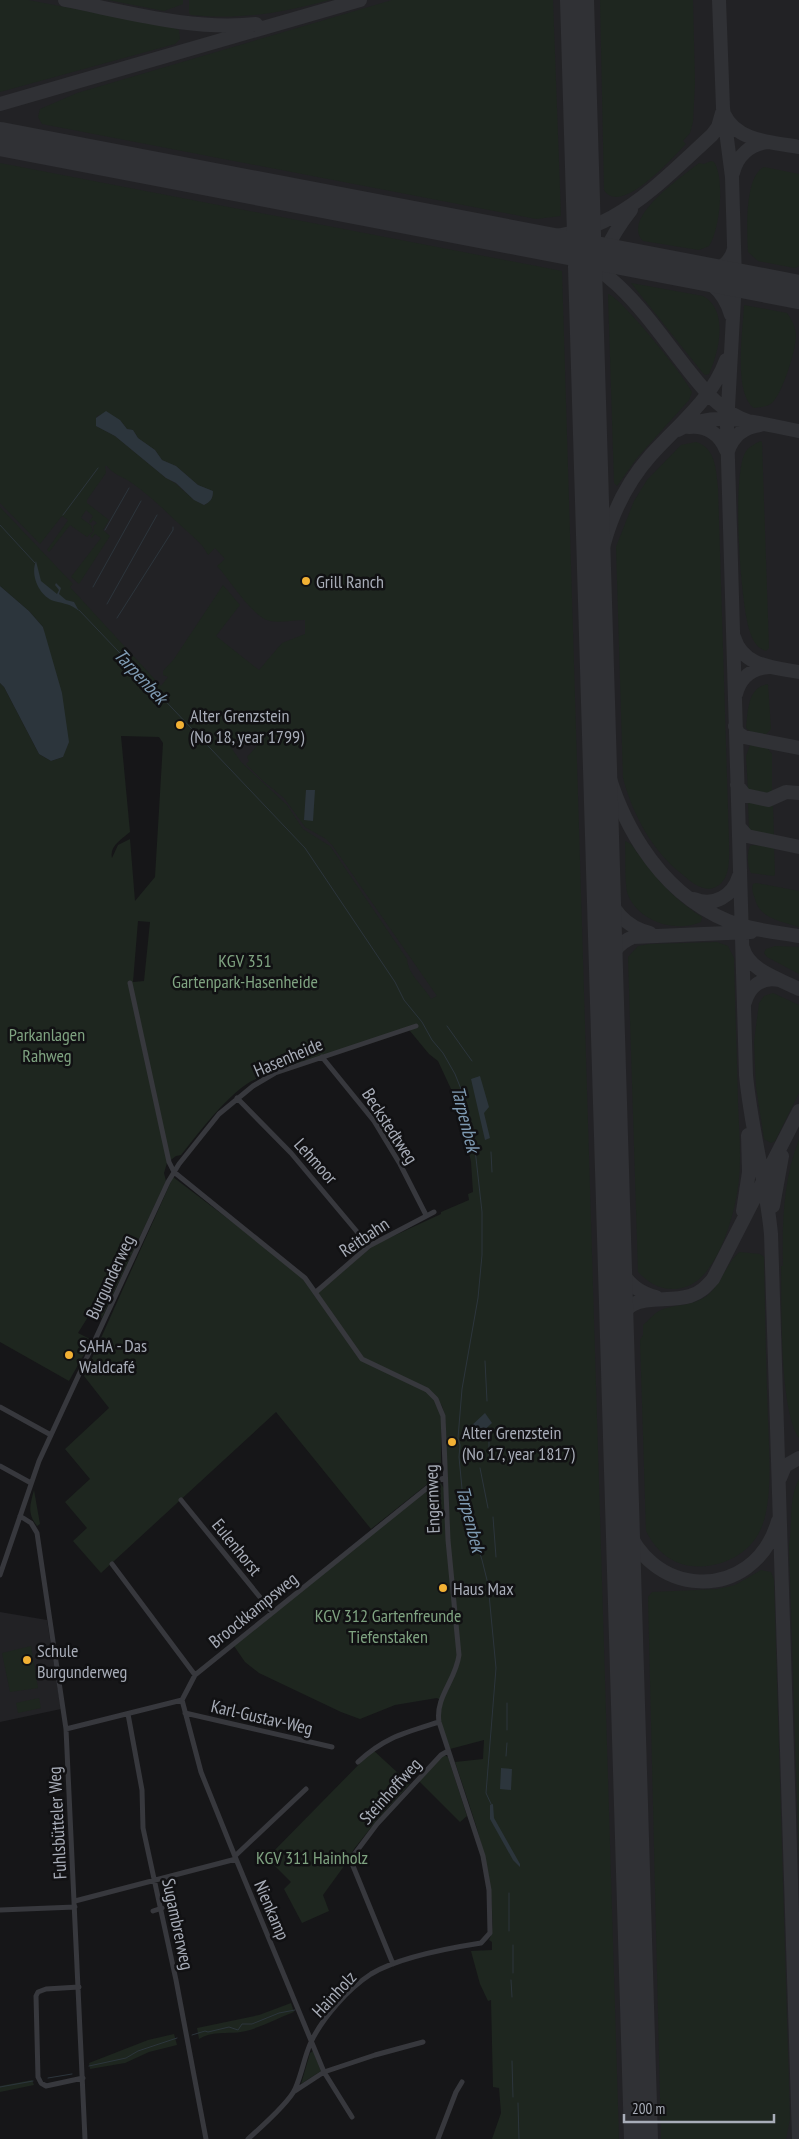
<svg xmlns="http://www.w3.org/2000/svg" width="799" height="2139" viewBox="0 0 799 2139" font-family="'PT Sans Narrow',sans-serif">
<style>
.built{fill:#222225}
.green{fill:#1e261f;fill-rule:evenodd}
.water{fill:#2c353c}
.lines{fill:none;stroke-linecap:round;stroke-linejoin:round}
.stream{stroke:#2c353c;stroke-width:1}
.taxiway{stroke:#303135;stroke-width:14}
.runway{stroke:#303135;stroke-width:34}
.minor{stroke:#37383d;stroke-width:5}
.poi-dot{fill:#f2b134;stroke:#111113;stroke-width:2}
.labels{text-anchor:middle;dominant-baseline:central;stroke-width:5;stroke-linejoin:round;paint-order:stroke}
.poi-label{font-size:18px;fill:#a8adb8;stroke:#111113;text-anchor:start}
.park-label{font-size:18px;fill:#7fa381;stroke:#111113}
.street-label{font-size:18px;fill:#a8adb8;stroke:#111113}
.water-label{font-size:19px;font-style:italic;fill:#7f9bb3;stroke:#111113}
</style>
<rect width="100%" height="100%" fill="#161618"/>
<!-- built -->
<path class="built" d="M0,0H799V2139H507L486,1303L463,1059L161,687L0,513Z
M0,1612L47,1620L61,1709L0,1722Z"/>
<!-- green -->
<path class="green" d="M0,0H28L171,27L179,30L180,39L175,44L0,92Z
M108,0H183V4L164,11Z
M189,0H330C281,13 242,20 191,15L189,13Z
M392,0H553L561,216L536,219L42,124L38,117L40,109L77,93Z
M600,0H693L695,83L693,122L690,133L683,141L686,144C673,157 621,217 604,190Z
M711,161L714,162C725,178 720,230 709,246L699,250L643,241C620,218 683,176 699,163L704,164Z
M0,163L562,271L619,2139H492L501,2113L499,2088L493,2087L491,2000L488,2001L480,1984L471,1951L492,1950V1942L489,1940C494,1931 492,1920 492,1910C490,1858 471,1811 455,1762L483,1759L484,1740L450,1749L440,1721L442,1701L437,1698L395,1705L360,1719L341,1712L259,1673L245,1662L234,1646L437,1481L440,1482L445,1490L450,1539L445,1416L442,1406L433,1393L441,1416V1470L435,1478L371,1529L276,1412L101,1573L73,1541L87,1528L65,1502L90,1479L65,1449L109,1408L84,1376L173,1177L302,1275L315,1295L374,1245L441,1214V1212L469,1200L468,1194L473,1192L471,1162L458,1104L438,1061L429,1054L410,1031L411,1027L266,1077C241,1075 197,1135 181,1155L176,1156L167,1163L164,1173L166,1181L102,1318L91,1312L78,1333L92,1340L69,1381L0,1342V683L4,687L39,754L51,761L63,757L43,627L29,611L0,586V507L73,584L70,587L161,686L168,677L163,675V671L174,659L223,585L240,605L216,636L259,670L282,643L305,634V620C294,620 281,623 270,621C251,616 231,581 217,566L225,559L215,548L208,555C202,543 196,540 188,532C168,514 151,496 129,481C121,476 113,474 107,466H105L106,473L87,500V503L109,520L103,530L110,536L79,584L71,577L101,538L95,534L92,538L90,536L94,531L93,526L97,523L93,520L91,523L89,522L93,516L86,510L81,518L91,525L93,531L87,537L70,525L49,552L47,550L68,520L62,516L40,544L0,503ZM98,415L120,420L127,429L133,430L138,438L155,450L162,460L176,466L198,485L213,491C213,499 210,502 204,505L194,500L175,483L166,478L115,436L96,426V418ZM247,732L257,746L247,757L249,761L246,764L263,781L284,798L305,827L326,839L332,845L437,996L431,999C424,986 408,975 407,959L330,846L303,829L287,805L241,762L224,737L227,736L233,744ZM121,736L159,737L163,743L155,877L135,901L130,839L118,845L112,858C109,846 122,839 130,832ZM138,921L150,922L144,981L133,982Z
M764,167L799,174V266L795,268L758,261L748,252C747,233 744,176 764,167Z
M631,283L703,296C729,310 719,352 709,374L705,375L702,372Z
M608,294C620,296 686,378 692,392L689,400L637,458L617,486L614,483Z
M744,305L787,313C792,320 795,326 796,335C796,350 783,391 773,402C768,407 760,407 754,408C733,393 743,330 744,305Z
M760,441L762,442L769,648L766,651C757,648 753,641 750,632C740,604 732,476 745,453C748,447 755,444 760,441Z
M696,442C716,448 716,470 718,488L729,842C729,859 732,884 710,889C698,888 691,882 683,875C652,851 633,815 623,778L616,547L634,501L647,480L681,445Z
M768,684L771,729L766,734L751,732L746,728C748,712 747,687 768,684Z
M750,745L766,746L772,754V795L750,792L748,790L746,756Z
M752,801L773,806L774,836L754,833L749,829L748,803Z
M625,841L631,844C654,875 668,895 702,917L701,922C676,933 639,922 628,895C624,885 626,854 625,841Z
M753,845L774,847L775,874L774,876L751,873C747,866 747,853 750,846Z
M756,883L799,891V927C781,921 760,919 755,899C753,893 751,889 753,884Z
M717,942L728,946L734,958C735,1006 737,1055 738,1103C739,1131 742,1159 738,1187C734,1217 717,1278 685,1287C666,1293 650,1285 638,1272L628,957L638,946L649,944Z
M775,946L799,947V974L767,957L764,953L766,949Z
M773,993L799,1005V1093L775,1141L771,1143L764,1139L756,1087L754,1042L759,1003L764,996Z
M799,1139V1438C779,1408 782,1306 781,1266H783C782,1222 783,1181 799,1139Z
M740,1252L760,1254L764,1257C765,1311 766,1366 768,1420C769,1450 773,1498 762,1526C752,1554 720,1569 692,1566C670,1564 655,1549 646,1531L640,1340L643,1335V1325C648,1321 654,1313 661,1310C677,1303 690,1308 708,1295C720,1285 731,1256 740,1252Z
M799,1479V1864L789,1545C793,1523 788,1500 799,1479Z
M34,1490L40,1524L37,1526C27,1513 30,1505 34,1490Z
M761,1570L771,1572L774,1580L790,2119L786,2139H661L648,1597L652,1592L718,1589L735,1585Z
M31,1646L38,1688L10,1692L2,1653Z
M39,1698L41,1708L18,1713L16,1703Z
M373,1750L410,1784L377,1820L354,1849L347,1862L323,1895L329,1911L302,1923L284,1889L291,1882L267,1858Z
M444,1755L448,1757L467,1816L460,1822L419,1781Z
M291,2003L294,2012C278,2018 262,2027 246,2031C230,2035 213,2030 199,2039L197,2028L259,2015Z
M174,2034L177,2045L149,2052L125,2063L90,2069L89,2063L148,2040Z
M313,2051L321,2071L301,2084L310,2053Z
M32,2080L34,2085L0,2092V2086Z"/>
<!-- water -->
<path class="water" d="M106,411L120,420L127,429L133,430L138,438L155,450L162,460L176,466L198,485L213,491C213,499 210,502 204,505L194,500L176,483L166,478L115,436L96,426V418Z
M36,561L41,581L57,594L59,590L55,585L56,583L61,588L59,594L66,600L74,602L79,611C71,604 65,604 54,601C39,596 30,575 36,561Z
M0,586L29,611L43,627L62,693L69,742L63,757L51,761L39,754L4,687L0,683Z
M306,790H315L313,821L304,820Z
M480,1076L489,1107L484,1113L490,1138L485,1140L471,1079Z
M485,1413L492,1423L478,1436L470,1427Z
M501,1768L512,1769L511,1790L500,1789Z
M493,1804L494,1818L520,1864V1867L513,1860L490,1819V1805Z"/>
<g class="lines">
<!-- stream -->
<path class="stream" d="M63,515L98,468
M0,525L35,563
M105,530L129,488
M93,587L141,501
M107,604L157,515
M79,610L305,848L395,982L404,1000L422,1022L432,1040L443,1053L455,1074L461,1089L474,1140L482,1212V1255L478,1298L462,1389L458,1438L460,1445L459,1457L463,1499L482,1560L488,1584L496,1668L486,1793L492,1806
M117,618L173,530V527
M447,1026L472,1061
M491,1152L492,1172
M485,1361L487,1401
M489,1456V1436
M480,1468L488,1508
M493,1517L496,1557
M507,1703V1730
M506,1756L507,1743
M509,1893V1931
M513,1945V1973
M511,1980L512,1997
M192,2035L205,2031L208,2032L229,2027L238,2030L242,2024H252L279,2013L295,2010
M512,2061L513,2097
M89,2066L126,2058L138,2051L177,2038
M48,2078L72,2074
M0,2087L33,2081
M518,2103L519,2139"/>
<!-- taxiway -->
<path class="taxiway" d="M65,0C127,12 193,31 256,24
M719,0L723,108L732,177L735,280L727,426L746,1075C751,1129 766,1181 771,1234L799,2139
M0,104L360,0
M724,114C737,142 772,142 799,147
M0,139L2,140
M733,173C737,156 750,144 768,142
M506,236C601,248 648,194 712,135L718,127L722,113
M549,244C614,265 645,315 685,366C704,390 720,412 750,422
M680,269C705,276 724,289 731,315
M697,273C715,273 729,267 734,249
M587,311C593,274 607,240 631,210
M689,427C706,425 720,434 726,450
M678,430C716,408 759,424 799,431
M728,451C733,436 744,427 760,425
M595,590C601,540 617,493 651,455C678,425 712,399 726,360
M734,637C743,667 773,667 799,672
M736,694C740,678 752,668 769,667
M735,726L738,733L744,737L799,748
M600,739C614,814 655,891 728,921C750,930 776,932 799,936
M737,785L745,795L768,800L786,792L799,793
M739,827L747,836L799,847
M604,884C610,908 625,927 650,933
M694,899C714,907 733,896 739,876
M743,948C749,971 780,979 799,989
M606,970C610,954 618,943 633,937L751,932
M745,1002C749,987 762,976 779,980
M773,1206L782,1156
M743,1211L749,1172L748,1135
M615,1256C621,1276 634,1292 656,1297
M617,1333C623,1287 661,1305 690,1296C700,1293 706,1287 713,1279L799,1111
M780,1478L785,1466L799,1458
M623,1515C644,1600 754,1605 778,1521
M640,2102L642,2124L647,2139"/>
<!-- runway -->
<path class="runway" d="M577,0L641,2139
M0,139L799,292"/>
<!-- minor -->
<path class="minor" d="M130,983L169,1162L174,1172L305,1278L362,1359L427,1390L436,1399L443,1416L448,1540L459,1655C456,1680 435,1697 439,1722L483,1856L489,1890L490,1933L481,1943C449,1948 399,1957 371,1974C348,1989 323,2017 311,2042C304,2057 302,2074 295,2089C289,2103 260,2128 248,2139
M322,1057L374,1121L400,1164L426,1215
M237,1098L291,1153L369,1246
M316,1292L369,1246L434,1212
M0,1407L51,1435
M0,1466L31,1483
M181,1500L272,1612
M20,1516L31,1523L37,1533L66,1729L85,2139
M112,1564L195,1675
M0,1575L39,1461L168,1182L179,1164L219,1114L253,1086L275,1073L416,1026
M182,1700L201,1772L236,1859L324,2072L352,2117
M185,1713L332,1747
M128,1714L142,1790L143,1828L176,1980L206,2139
M66,1729L182,1700L195,1675L437,1480L445,1478
M358,1762C385,1737 404,1733 439,1722
M235,1856L306,1789
M75,1901L236,1859
M0,1910L75,1907
M153,1911L162,1908
M393,1964L351,1861L353,1856L377,1824L441,1755L448,1751
M79,1987L46,1989L38,1992L36,1996L38,2077L41,2083L46,2086L83,2078
M295,2091L324,2072L375,2055L423,2042
M438,2139L456,2092L462,2082"/>
</g>
<!-- markers -->
<g class="poi-dot">
<circle cx="306" cy="581" r="5"/>
<circle cx="180" cy="725" r="5"/>
<circle cx="69" cy="1355" r="5"/>
<circle cx="452" cy="1442" r="5"/>
<circle cx="443" cy="1588" r="5"/>
<circle cx="27" cy="1660" r="5"/>
</g>
<g class="labels">
<!-- poi labels -->
<g class="poi-label">
<text x="316" y="581">Grill Ranch</text>
<text x="190" y="715">Alter Grenzstein<tspan x="190" dy="21">(No 18, year 1799)</tspan></text>
<text x="79" y="1345">SAHA - Das<tspan x="79" dy="21">Waldcafé</tspan></text>
<text x="462" y="1432">Alter Grenzstein<tspan x="462" dy="21">(No 17, year 1817)</tspan></text>
<text x="453" y="1588">Haus Max</text>
<text x="37" y="1650">Schule<tspan x="37" dy="21">Burgunderweg</tspan></text>
</g>
<!-- park labels -->
<g class="park-label">
<text x="245" y="960">KGV 351<tspan x="245" dy="21">Gartenpark-Hasenheide</tspan></text>
<text x="47" y="1034">Parkanlagen<tspan x="47" dy="21">Rahweg</tspan></text>
<text x="388" y="1615">KGV 312 Gartenfreunde<tspan x="388" dy="21">Tiefenstaken</tspan></text>
<text x="312" y="1857">KGV 311 Hainholz</text>
</g>
<!-- street labels -->
<g class="street-label">
<text transform="translate(288 1057) rotate(-23)">Hasenheide</text>
<text transform="translate(390 1126) rotate(57)">Beckstedtweg</text>
<text transform="translate(316 1161) rotate(48)">Lehmoor</text>
<text transform="translate(364 1237) rotate(-34)">Reitbahn</text>
<text transform="translate(110 1277) rotate(-65)">Burgunderweg</text>
<text transform="translate(432 1499) rotate(-92)">Engernweg</text>
<text transform="translate(237 1547) rotate(51)">Eulenhorst</text>
<text transform="translate(253 1610) rotate(-39)">Broockkampsweg</text>
<text transform="translate(262 1717) rotate(13)">Karl-Gustav-Weg</text>
<text transform="translate(390 1791) rotate(-48)">Steinhoffweg</text>
<text transform="translate(57 1823) rotate(-93)">Fuhlsbütteler Weg</text>
<text transform="translate(272 1910) rotate(67)">Nienkamp</text>
<text transform="translate(178 1924) rotate(78)">Sugambrerweg</text>
<text transform="translate(334 1994) rotate(-47)">Hainholz</text>
</g>
<!-- water labels -->
<g class="water-label">
<text transform="translate(141 676) rotate(47)">Tarpenbek</text>
<text transform="translate(466 1119) rotate(76)">Tarpenbek</text>
<text transform="translate(471 1519) rotate(76)">Tarpenbek</text>
</g>
</g>
<!-- scale -->
<path d="M624 2114v8h150v-8" fill="none" stroke="#a8adb8" stroke-width="2.5"/>
<text x="632" y="2114" font-size="15" fill="#a8adb8" stroke="#111113" stroke-width="4" paint-order="stroke">200 m</text>
</svg>
